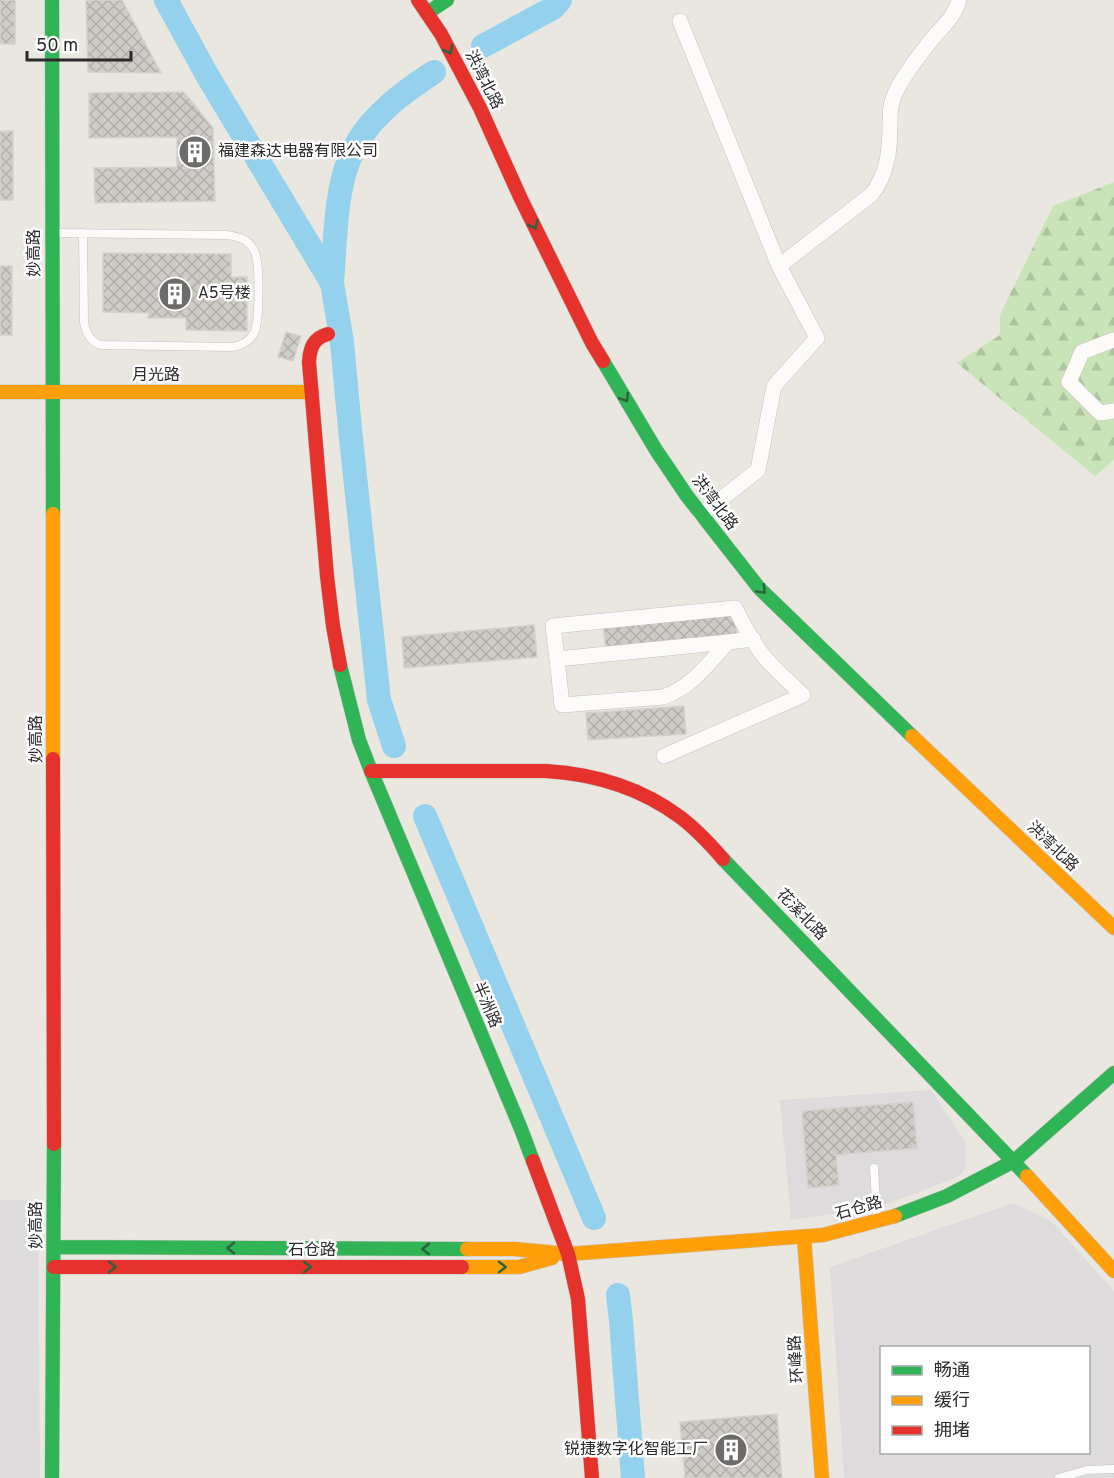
<svg xmlns="http://www.w3.org/2000/svg" width="1114" height="1478" viewBox="0 0 1114 1478" font-family="Overpass,'Noto Sans SC',sans-serif">
<style>
.industrial{fill:#dedbdc;fill-rule:evenodd}
.forest{fill:url(#forest-firs)}
.lines{fill:none;stroke-linecap:round;stroke-linejoin:round}
.river{stroke:#93d1ed;stroke-width:24}
.building{fill:url(#building-cross-hatch);stroke:#d5d2cd;stroke-width:1.5}
.lane-casing{stroke:#c3c2c1;stroke-width:9}
.street-casing{stroke:#c3c2c1;stroke-width:16}
.fast-casing{stroke:#c3c2c1;stroke-width:15}
.slow-casing{stroke:#c3c2c1;stroke-width:15}
.jam-casing{stroke:#c3c2c1;stroke-width:15}
.lane{stroke:#fcfbfa;stroke-width:8}
.street{stroke:#fcfbfa;stroke-width:15}
.fast{stroke:#30b455;stroke-width:14}
.slow{stroke:#ff9f0a;stroke-width:14}
.jam{stroke:#e5322d;stroke-width:14}
.oneway{stroke:#2d623c}
.labels{text-anchor:middle;dominant-baseline:central;stroke-width:5;stroke-linejoin:round;paint-order:stroke}
.street-label{font-size:16px;fill:#2b2b2b;stroke:#fff}
.poi-label{font-size:16px;fill:#2b2b2b;stroke:#fff;text-anchor:start}
</style>
<defs>
<pattern id="forest-firs" width="22" height="20" patternUnits="userSpaceOnUse" patternTransform="scale(1.5)"><rect width="22" height="20" fill="#c9e5b8"/><path d="M5 1l3.5 6h-7zM16 11l3.5 6h-7z" fill="#adc59e"/></pattern>
<pattern id="building-cross-hatch" width="8" height="8" patternUnits="userSpaceOnUse" patternTransform="scale(1.5)"><rect width="8" height="8" fill="#cfccc7"/><path d="M0 0l8 8M0 8l8-8" fill="none" stroke="#b2afab"/></pattern>
</defs>
<rect width="100%" height="100%" fill="#eae6e0"/>
<!-- industrial -->
<path class="industrial" d="M931,1090L962,1137L965,1142L966,1161L965,1168L962,1173L955,1178L895,1201L867,1209L791,1220L780,1100Z
M0,1200H38L40,1478H0Z
M1013,1203L1051,1221L1114,1291V1478H844L830,1267ZM882,1348H1088V1452H882Z"/>
<!-- forest -->
<path class="forest" d="M1114,182V460L1095,476L957,363L1000,335V315L1053,206Z"/>
<g class="lines">
<!-- river -->
<path class="river" d="M166,0L207,75L332,283L342,342L350,429L379,700L394,746
M483,46L553,8L560,0
M332,283C335,247 335,193 349,160C356,141 368,125 383,111C398,96 416,84 434,72
M425,816L594,1218
M618,1295L621,1321L633,1478"/>
</g>
<!-- building -->
<path class="building" d="M0,0H15V44H0Z
M86,0H122L161,73L88,72Z
M184,92L213,128L215,201L95,203L94,168L177,167V137L89,138V93Z
M0,131H13V200H0Z
M103,253L231,254V277H247V331L186,330V318H148L149,313L103,312Z
M0,266H12V335H0Z
M286,332L301,336L293,361L278,357Z
M735,610L737,639L606,652L603,623Z
M534,625L537,657L404,668L402,637Z
M684,706L686,734L588,740L586,713Z
M913,1102L917,1148L836,1155L839,1185L808,1188L802,1111Z
M777,1414L782,1478H685L680,1422Z"/>
<g class="lines">
<!-- lane casing -->
<g class="lane-casing">
<path id="lane" d="M53,233L226,235C237,236 248,239 254,250C260,260 260,322 254,333C250,341 241,346 232,347L101,345C90,342 86,333 84,322L83,233
M874,1168L877,1217
M1059,1478L1087,1470L1114,1469"/>
</g>
<!-- street casing -->
<g class="street-casing">
<path id="street" d="M680,21L779,266L817,338L774,386L758,470L710,508L700,514
M779,266L871,195C888,174 890,149 890,124C890,114 890,106 894,96C901,78 920,54 933,38C943,26 955,16 959,0
M1113,340L1082,352L1069,382L1100,413L1114,411
M728,642C709,663 691,688 663,697L562,705L557,659L728,642L753,639
M557,659L553,626L735,608C743,624 751,639 762,654C774,669 789,682 803,695L664,756"/>
</g>
<!-- fast casing -->
<g class="fast-casing">
<path id="fast" d="M52,0L53,514
M427,13L447,0
M603,361L656,450L687,496L759,588L912,736
M340,665L359,740L371,771L521,1129L533,1161
M723,859L1027,1176
M895,1216L947,1196L1014,1161L1114,1073
M54,1247L467,1249
M52,1478L54,1144"/>
</g>
<!-- slow casing -->
<g class="slow-casing">
<path id="slow" d="M0,392H312
M53,514V759
M912,736L1114,928
M1027,1176L1114,1271
M804,1237L822,1478
M467,1249H514L568,1254L823,1235L895,1216
M462,1267H519L552,1258"/>
</g>
<!-- jam casing -->
<g class="jam-casing">
<path id="jam" d="M418,0L441,34L480,108L521,199L592,343L603,361
M328,334C313,338 310,348 309,362L327,576L333,626L340,665
M53,759L54,1144
M371,771H546C594,774 641,788 680,817C696,829 710,844 723,859
M533,1161L568,1254L578,1299L592,1478
M54,1267H462"/>
</g>
<!-- lane -->
<use href="#lane" class="lane"/>
<!-- street -->
<use href="#street" class="street"/>
<!-- fast -->
<use href="#fast" class="fast"/>
<!-- slow -->
<use href="#slow" class="slow"/>
<!-- jam -->
<use href="#jam" class="jam"/>
</g>
<!-- one-way arrows -->
<defs><path id="oneway-chevron" d="M-2-3.5L2.5 0L-2 3.5" fill="none" stroke-width="1.6" stroke-linecap="round" stroke-linejoin="round" transform="scale(1.5)"/></defs>
<g class="oneway">
<use href="#oneway-chevron" transform="translate(449 50) rotate(62)"/>
<use href="#oneway-chevron" transform="translate(534 225) rotate(64)"/>
<use href="#oneway-chevron" transform="translate(625 398) rotate(59)"/>
<use href="#oneway-chevron" transform="translate(762 590) rotate(47)"/>
<use href="#oneway-chevron" transform="translate(231 1248) rotate(-180)"/>
<use href="#oneway-chevron" transform="translate(426 1249) rotate(-180)"/>
<use href="#oneway-chevron" transform="translate(112 1267)"/>
<use href="#oneway-chevron" transform="translate(307 1267)"/>
<use href="#oneway-chevron" transform="translate(502 1267)"/>
</g>
<!-- icons -->
<defs>
<g id="building-disc" transform="scale(1.725)"><circle r="9.5" fill="#6e6c6a" stroke="#fff"/><path d="M-4-6H4V6H1V3H-1V6H-4ZM-2.5-4.3h1.7v1.8h-1.7ZM.8-4.3h1.7v1.8H.8ZM-2.5-1h1.7V.8h-1.7ZM.8-1h1.7V.8H.8Z" fill="#fff"/></g>
</defs>
<g fill-rule="evenodd">
<use href="#building-disc" x="195" y="152"/>
<use href="#building-disc" x="175" y="294"/>
<use href="#building-disc" x="731" y="1450"/>
</g>
<g class="labels">
<!-- street labels -->
<g class="street-label">
<text transform="translate(483 80) rotate(63)">洪湾北路</text>
<text transform="translate(35 253) rotate(-90)">妙高路</text>
<text x="156" y="376">月光路</text>
<text transform="translate(714 503) rotate(53)">洪湾北路</text>
<text transform="translate(37 739) rotate(-90)">妙高路</text>
<text transform="translate(1052 847) rotate(44)">洪湾北路</text>
<text transform="translate(801 915) rotate(46)">花溪北路</text>
<text transform="translate(486 1005) rotate(67)">半洲路</text>
<text transform="translate(859 1209) rotate(-16)">石仓路</text>
<text transform="translate(37 1225) rotate(-90)">妙高路</text>
<text x="312" y="1251">石仓路</text>
<text transform="translate(797 1359) rotate(-94)">环峰路</text>
</g>
<!-- poi labels -->
<g class="poi-label">
<text x="218" y="152">福建森达电器有限公司</text>
<text x="198" y="294">A5号楼</text>
<text x="708" y="1450" text-anchor="end">锐捷数字化智能工厂</text>
</g>
</g>
<!-- legend -->
<rect x="880" y="1346" width="210" height="108" fill="#ffffff" stroke="#aaaaaa" stroke-width="1.5"/>
<rect x="892" y="1366" width="30" height="9" fill="#30b455" stroke="#aaaaaa" stroke-width="1.5"/>
<text x="934" y="1376" font-size="18" fill="#2b2b2b">畅通</text>
<rect x="892" y="1396" width="30" height="9" fill="#ff9f0a" stroke="#aaaaaa" stroke-width="1.5"/>
<text x="934" y="1406" font-size="18" fill="#2b2b2b">缓行</text>
<rect x="892" y="1426" width="30" height="9" fill="#e5322d" stroke="#aaaaaa" stroke-width="1.5"/>
<text x="934" y="1436" font-size="18" fill="#2b2b2b">拥堵</text>
<!-- scale -->
<path d="M27 51v9h104v-9" fill="none" stroke="#2b2b2b" stroke-width="3"/>
<text x="36" y="51" font-size="18" fill="#2b2b2b" stroke="#ffffff" stroke-width="4.5" paint-order="stroke">50 m</text>
</svg>
